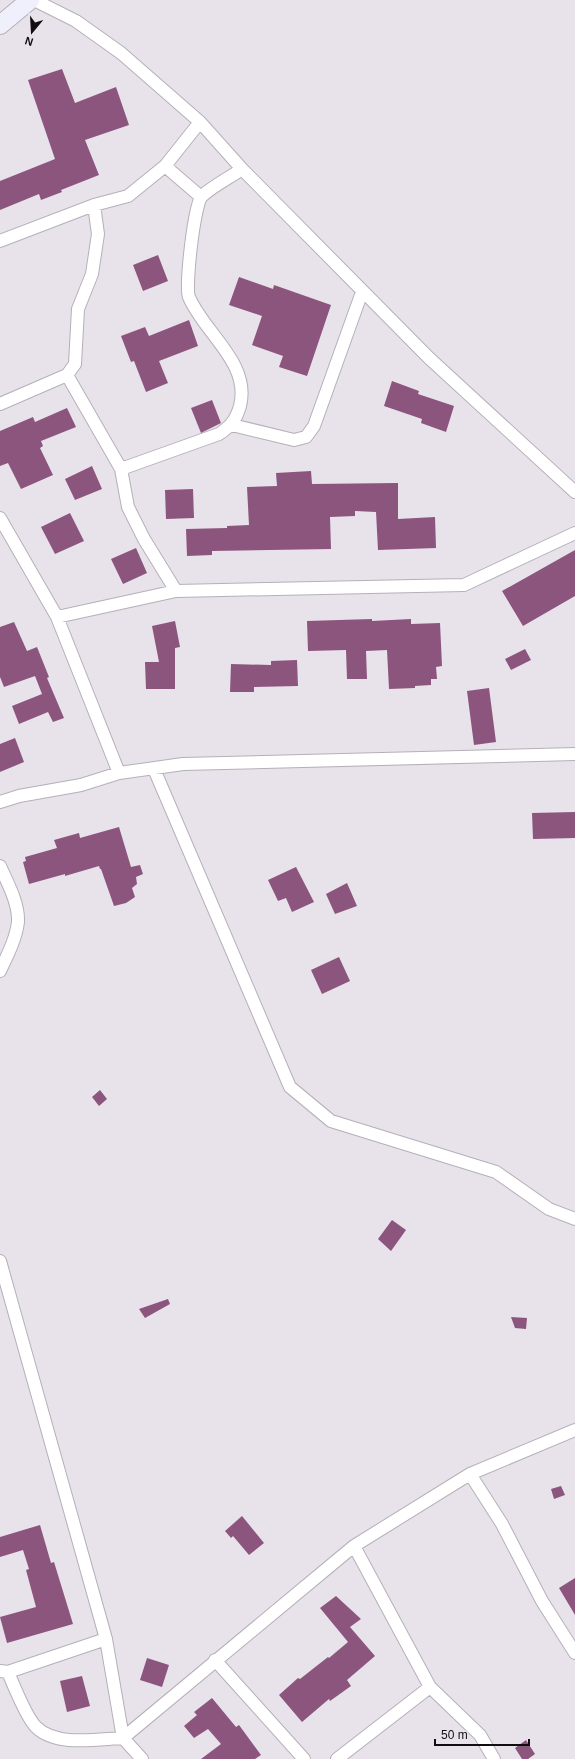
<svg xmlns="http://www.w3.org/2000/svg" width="575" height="1759" viewBox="0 0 575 1759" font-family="Helvetica,sans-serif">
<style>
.building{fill:#8c557d}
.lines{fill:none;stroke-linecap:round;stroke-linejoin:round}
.street-casing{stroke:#b5b0b8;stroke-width:14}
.secondary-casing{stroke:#b5b0b8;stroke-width:20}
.street{stroke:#fff;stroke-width:12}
.secondary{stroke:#f0effc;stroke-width:18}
</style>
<rect width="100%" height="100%" fill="#e8e2eb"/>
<!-- building -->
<path class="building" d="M62,69L75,103L116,87L129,125L85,140L99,175L61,190L62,192L41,200L39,194L0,210V181L55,159L28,80Z
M158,255L168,281L143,291L133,265Z
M239,277L273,289L274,285L331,305L307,376L279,367L283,356L252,345L262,316L229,305Z
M189,320L198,346L159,361L168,383L146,392L134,361L131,362L121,336L145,327L149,336Z
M392,381L419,391L418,394L454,406L446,432L421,423L422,419L384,406Z
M212,400L221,423L201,433L191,408Z
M67,408L76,427L41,441L43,446L40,448L53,475L21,489L8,463L0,466V431L33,417L35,422Z
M92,466L102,489L75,500L65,479Z
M311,471L312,484L398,483V519L435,517L436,548L378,550L376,512L355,511V516L330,517L331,549L212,551V555L187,556L186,529L227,528V526L249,525L247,487L277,486L276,473Z
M193,489L194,518L166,519L165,490Z
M70,513L84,541L55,554L41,527Z
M136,548L147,573L123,584L111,559Z
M575,550V596L523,626L502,591Z
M372,619V621L411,619V624L440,623L442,666L436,667L437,679H431V685L415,686V688L389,689L387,650L366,651L367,679H347L346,650L308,651L307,621Z
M175,621L180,647L175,648V689H146L145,662H159L152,626Z
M14,622L27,651L37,647L49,677L47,678L64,718L53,722L48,712L19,724L12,706L42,694L35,676L4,687L0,677V627Z
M525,649L531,660L511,670L505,659Z
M297,660L298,686L254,687V692H230L231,664L271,665V661Z
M489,688L496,742L474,745L467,691Z
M15,738L24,762L0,772V744Z
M575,812V838L533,839L532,813Z
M119,827L131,867L140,865L143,874L136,877L137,884L132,888L135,897L126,903L114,906L101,869H100L99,866L65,876V874L29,884L23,862L26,861L25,857L57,848L54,840L79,833L80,838Z
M296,867L314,902L292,912L286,898L278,901L268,880Z
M347,883L357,906L335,914L326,894Z
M339,957L350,981L322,994L311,970Z
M100,1090L107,1099L99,1106L92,1097Z
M392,1220L406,1230L391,1251L378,1239Z
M168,1299L170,1304L145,1318L139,1309Z
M511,1317L527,1318L526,1329L515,1328Z
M561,1486L565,1495L554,1499L551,1489Z
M242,1516L264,1543L249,1555L233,1536L231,1538L225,1531Z
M40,1525L51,1563L54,1562L73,1624L7,1643L0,1617L36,1607L26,1570L29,1569L23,1550L0,1557V1537Z
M575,1578V1615L559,1588Z
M336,1596L361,1619L350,1627L375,1656L347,1680L351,1686L330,1701L329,1699L302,1722L279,1695L298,1678L300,1679L328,1657L329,1658L348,1642L320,1608Z
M147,1658L169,1665L162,1687L140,1680Z
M82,1676L90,1706L67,1712L60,1681Z
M212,1698L236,1727L239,1725L261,1755L255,1759H201L221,1744L208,1729L194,1738L184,1726L197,1715L194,1712Z
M526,1740L535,1754L528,1759H522L515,1748Z"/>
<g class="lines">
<!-- street casing -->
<g class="street-casing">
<path id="street" d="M34,0L76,21L121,53L200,122L242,169L429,358L575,492
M165,166L201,197
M0,241L94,205L128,196L165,166L200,122
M67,375L121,469
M0,404L67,375L75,364L78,309L92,274L98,234L94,205
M232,425L294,440L306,437L314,426L362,292
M0,518L57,617L119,773
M176,591L144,539L128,507L121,469L219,434C231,426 236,420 240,406C251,363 204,333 189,297C185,287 194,204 202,196C213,186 229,178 242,169
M57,617L176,591L464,585L575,533
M154,769L290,1087L331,1121L496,1172L549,1209L575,1219
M0,802L19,796L81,785L119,773L183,764L575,754
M0,866C7,882 19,903 18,922C16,939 7,956 0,971
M0,1261L106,1639L123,1738L142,1759
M470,1474L502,1524L542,1601L575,1653
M354,1546L430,1687L480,1735L494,1759
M215,1660L304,1759
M0,1671L8,1672L106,1639
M8,1672C14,1686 26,1717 36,1727C56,1747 98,1739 123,1738L354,1546L470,1474L575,1430
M337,1759L430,1687"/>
</g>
<!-- secondary casing -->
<g class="secondary-casing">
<path id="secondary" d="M0,25L30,0"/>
</g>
<!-- street -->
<use href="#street" class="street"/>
<!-- secondary -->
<use href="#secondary" class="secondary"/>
</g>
<!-- north arrow -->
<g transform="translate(32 32) rotate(198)" stroke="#e8e2eb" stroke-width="3" paint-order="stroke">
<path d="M0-3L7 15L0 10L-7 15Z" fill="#100e11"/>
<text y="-6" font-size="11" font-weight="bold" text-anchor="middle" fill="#100e11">N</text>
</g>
<!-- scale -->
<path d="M435 1739v6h94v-6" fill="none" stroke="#100e11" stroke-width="2"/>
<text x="441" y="1739" font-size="12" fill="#100e11" stroke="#e8e2eb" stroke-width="3" paint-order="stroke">50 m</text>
</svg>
